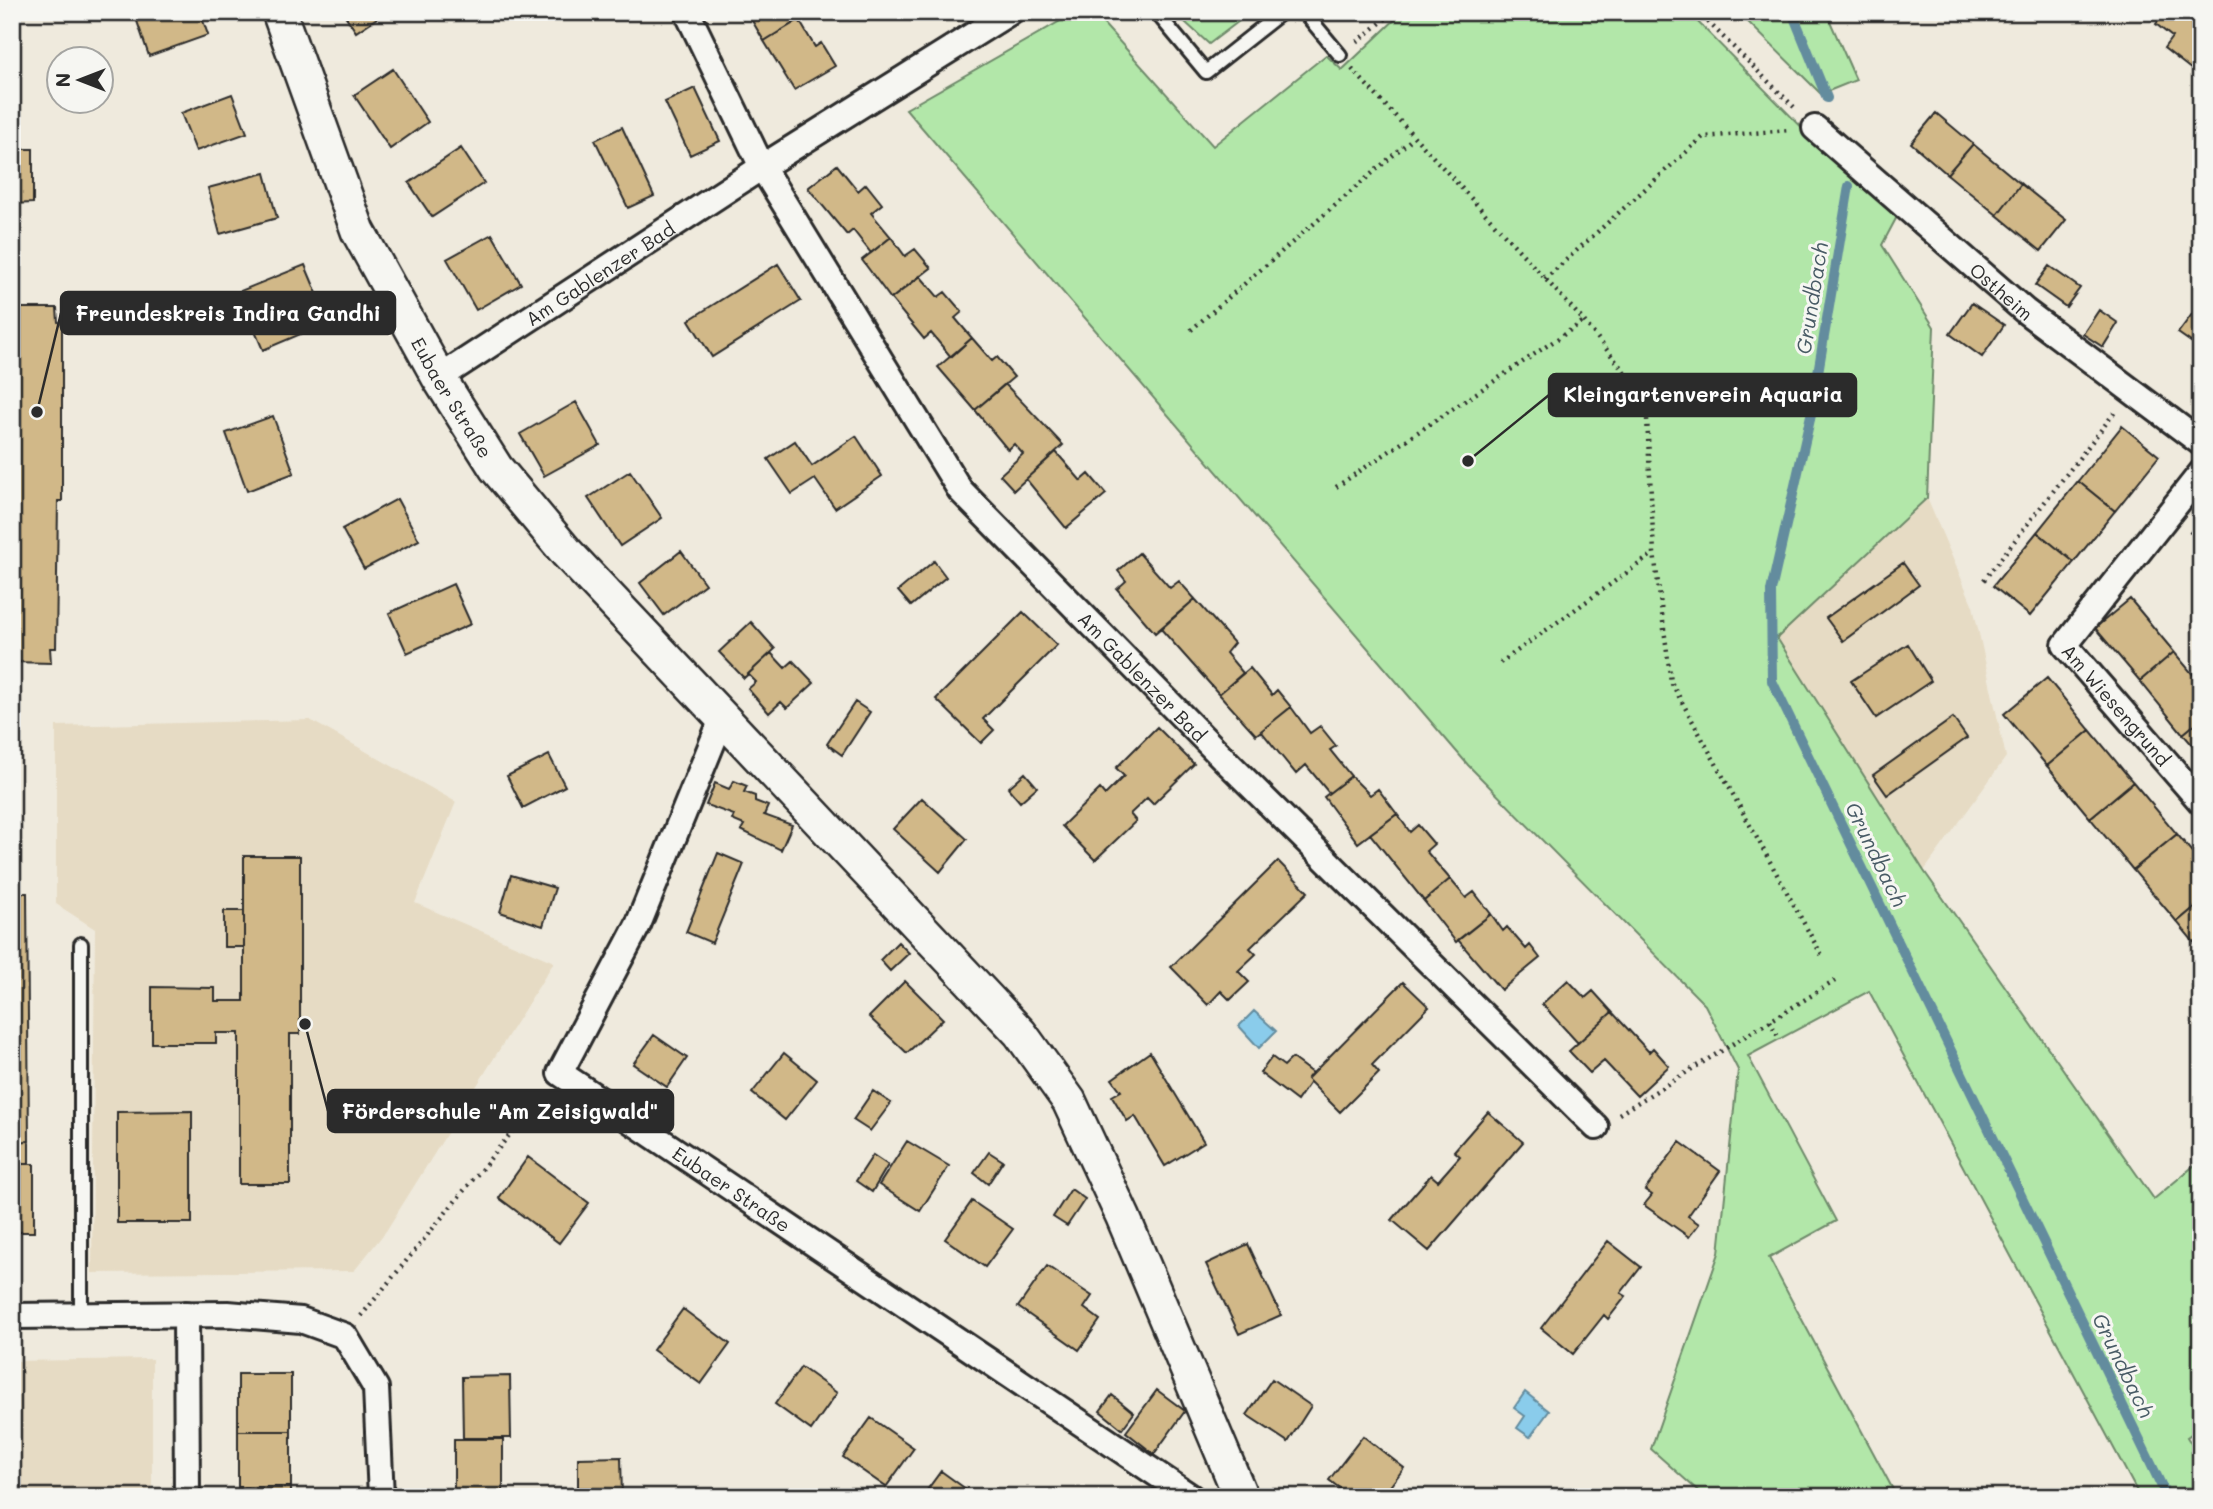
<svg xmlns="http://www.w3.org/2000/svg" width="2213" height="1509" viewBox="0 0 2213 1509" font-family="Mali,sans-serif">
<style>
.built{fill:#e6dbc4}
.green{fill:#b2e7a9;stroke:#6e896a;stroke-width:2}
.water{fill:#8acceb;stroke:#648c9e;stroke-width:2}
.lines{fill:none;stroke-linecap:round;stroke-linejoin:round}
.stream{stroke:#648c9e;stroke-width:10}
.building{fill:#d1b888;stroke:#2b2b2b;stroke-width:2}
.lane-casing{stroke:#2b2b2b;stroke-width:18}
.street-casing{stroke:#2b2b2b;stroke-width:30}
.secondary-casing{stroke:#2b2b2b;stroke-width:38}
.path{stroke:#2b2b2b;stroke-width:4.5;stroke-dasharray:2 5;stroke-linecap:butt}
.lane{stroke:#f6f6f2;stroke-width:12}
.street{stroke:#f6f6f2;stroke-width:24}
.secondary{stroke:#f6f6f2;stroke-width:33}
.labels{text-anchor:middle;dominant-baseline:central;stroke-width:6;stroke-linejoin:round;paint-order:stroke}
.street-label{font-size:19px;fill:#2b2b2b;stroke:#f6f6f2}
.water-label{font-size:21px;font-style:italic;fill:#485b65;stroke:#f6f6f2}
.leader{fill:none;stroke:#2b2b2b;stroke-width:2.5}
.callout-dot{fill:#2b2b2b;stroke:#f6f6f2;stroke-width:2.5}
.callout{fill:#2b2b2b;stroke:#2b2b2b;stroke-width:2.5}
.callout-label{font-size:21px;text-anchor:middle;font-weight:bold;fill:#fff}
</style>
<rect width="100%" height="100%" fill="#efeadd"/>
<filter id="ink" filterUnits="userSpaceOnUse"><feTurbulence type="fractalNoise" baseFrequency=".0143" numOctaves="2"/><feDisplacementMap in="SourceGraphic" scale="14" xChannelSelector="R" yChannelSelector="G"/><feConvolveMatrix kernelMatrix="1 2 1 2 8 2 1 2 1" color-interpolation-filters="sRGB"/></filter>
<g filter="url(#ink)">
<!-- built -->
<path class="built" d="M1927,498L1973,606L2006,757L1924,871L1777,638Z
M310,720L456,802L415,903L554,962L386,1231L354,1271L92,1273L95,929L56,904V726Z
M152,1359V1497H12V1361Z"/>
<!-- green -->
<path class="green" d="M1076,12H1093L1213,146L1326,55L1342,70L1403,12H1688L1840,166L1900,211L1882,245L1934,327L1927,498L1777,638L1924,871L2154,1199L2201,1160V1427L2187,1437L2201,1459V1497H2140L1869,991L1748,1056L1836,1221L1769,1258L1897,1497H1705L1651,1449L1719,1253L1738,1070L1705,1005L1468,765L906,109Z
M1174,12H1251L1209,44Z
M1738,12H1826L1856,80L1821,94Z
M399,1488H443V1497H400Z"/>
<!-- water -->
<path class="water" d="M1254,1011L1276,1031L1259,1048L1239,1026Z
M1525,1392L1549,1411L1530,1437L1517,1428L1525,1416L1514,1408Z"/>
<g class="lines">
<!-- stream -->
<path class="stream" d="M1792,12L1827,98
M1849,186L1811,415L1771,591L1772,681L2167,1497"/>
</g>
<!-- building -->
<path class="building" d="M163,12H200L208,35L149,56L137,21Z
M343,12H386L356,32Z
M536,12H558L540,21Z
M747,12H807L808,14L764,41Z
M2165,12H2197L2201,15V77L2164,48L2172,37L2156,24Z
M799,20L815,47L821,43L835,66L794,90L764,41Z
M393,69L428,122L390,149L354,95Z
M695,88L720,141L690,155L665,102Z
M232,94L247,133L196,151L181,113Z
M1936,113L1973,144L1947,174L1911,143Z
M622,127L654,196L628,208L595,140Z
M1973,144L2021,184L1997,215L1947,174Z
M461,148L484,183L432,217L409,183Z
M12,149H33V203L12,204Z
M837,165L858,191L866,184L882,204L871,213L891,237L871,253L853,230L847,235L808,188Z
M265,173L277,218L220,234L208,188Z
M2021,184L2066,220L2041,251L1997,215Z
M492,234L521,284L476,310L447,259Z
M891,237L905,256L915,249L931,268L891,299L862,260Z
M778,264L801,301L712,357L689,320Z
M305,265L329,322L263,350L238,292Z
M2049,266L2080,288L2066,307L2035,285Z
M920,276L938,297L945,292L962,312L955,318L972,338L951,357L931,333L924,339L891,299Z
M2201,302V349L2178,333Z
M1972,303L2004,325L1982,357L1950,334Z
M18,308H57L58,322L62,323V501H58L56,648H50L51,663L13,662L12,323H18Z
M2099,310L2118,323L2103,347L2083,334Z
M972,338L992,361L997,357L1014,377L975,410L938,367Z
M1005,384L1063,445L1014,490L1000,475L1023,454L1014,444L1008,450L975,410Z
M576,402L600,445L544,476L520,434Z
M273,416L294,473L247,491L226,433Z
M2122,426L2159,456L2115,511L2078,481Z
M856,436L882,476L835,508L815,479L792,494L768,459L795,441L812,466Z
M1056,452L1081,481L1089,474L1106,494L1066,528L1026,479Z
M630,471L662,518L620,546L588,498Z
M2078,481L2115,511L2074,562L2037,532Z
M397,499L419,540L364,569L342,529Z
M2037,532L2074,562L2030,616L1993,586Z
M681,551L705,584L664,615L640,583Z
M1139,553L1170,588L1179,581L1195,599L1155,633L1117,589L1126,581L1118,571Z
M934,561L946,577L911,606L898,591Z
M1903,563L1919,585L1843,641L1826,618Z
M453,584L471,624L407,653L389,613Z
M1195,599L1234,643L1226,653L1243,673L1219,694L1161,629Z
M2130,599L2174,652L2140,681L2095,628Z
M1023,612L1057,645L983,719L994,730L981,743L936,699Z
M751,622L775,649L744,678L719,652Z
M1908,644L1931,681L1876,718L1851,681Z
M2174,652L2201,684V719L2183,734L2140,681Z
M771,653L785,668L793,661L814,683L787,708L781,702L769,713L748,689L756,682L748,674Z
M1250,668L1272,695L1277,690L1291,707L1256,735L1219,694Z
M2047,678L2090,730L2047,766L2004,714Z
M855,702L870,712L842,755L827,744Z
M1291,707L1310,733L1320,726L1336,746L1330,750L1351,776L1329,793L1306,765L1296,774L1261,731Z
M1953,718L1967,738L1887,795L1873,775Z
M2201,719V755L2183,734Z
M1157,727L1194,764L1153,804L1147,798L1130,814L1136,821L1095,860L1062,826L1100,789L1105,795L1124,776L1116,768Z
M2090,730L2133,782L2090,818L2047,766Z
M549,755L565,786L523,808L507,776Z
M1025,773L1037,787L1020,802L1008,788Z
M1351,776L1370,795L1378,789L1397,814L1358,843L1324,797Z
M734,781L747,786L744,792L755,796V801L768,806L764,815L792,825L781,850L741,830L744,825L732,820L734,815L706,805L715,783L729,789Z
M2133,782L2177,834L2133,870L2090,818Z
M922,798L967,839L940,872L893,829Z
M1397,814L1410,832L1418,825L1434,844L1426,851L1450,879L1424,901L1370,834Z
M2177,834L2201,863V902L2177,922L2133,870Z
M718,853L744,864L712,943L686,932Z
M244,856H300V1034H290V1184H239V1033H216V1043H152V987L215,988V1001H244Z
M1278,861L1308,892L1250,948L1256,954L1238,971L1249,982L1230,1000L1221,991L1208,1005L1171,967Z
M511,875L555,888L543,926L500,912Z
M1450,879L1466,898L1474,892L1491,914L1456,942L1424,901Z
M12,893H27L29,1141L12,1142Z
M2201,902V951L2177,922Z
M224,911H244V947H224Z
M1491,914L1503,931L1507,927L1526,949L1530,945L1540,958L1501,990L1458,940Z
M898,942L909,953L890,971L880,960Z
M1568,980L1585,998L1593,991L1612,1012L1578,1043L1542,1004Z
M905,981L943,1019L907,1053L869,1017Z
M1403,982L1429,1007L1372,1065L1379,1073L1340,1112L1307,1079Z
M1612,1012L1649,1052L1653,1048L1669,1066L1637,1096L1604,1061L1590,1073L1569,1051Z
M654,1035L687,1058L667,1087L633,1064Z
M1150,1052L1204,1142L1165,1166L1135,1116L1127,1121L1112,1096L1121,1091L1112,1079Z
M784,1053L817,1080L785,1120L752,1093Z
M1272,1057L1284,1066L1292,1058L1312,1073L1307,1079L1310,1082L1297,1101L1260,1073Z
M873,1091L891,1103L870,1131L853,1120Z
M192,1111V1223H117V1112Z
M1488,1112L1523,1142L1429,1251L1392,1220L1431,1175L1438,1181L1460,1156L1454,1151Z
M29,1141V1164H12V1142Z
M907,1141L949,1166L920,1211L879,1185Z
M1680,1142L1720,1171L1688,1216L1699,1224L1689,1237L1644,1205L1652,1195L1645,1190Z
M989,1152L1003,1161L988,1184L974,1173Z
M873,1155L888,1165L872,1192L856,1181Z
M528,1157L589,1203L559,1243L499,1198Z
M12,1164H34V1232H12Z
M1071,1189L1085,1199L1067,1226L1053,1217Z
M972,1201L1013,1229L985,1267L945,1239Z
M1608,1241L1641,1267L1621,1293L1626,1296L1608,1319L1604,1315L1573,1354L1541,1328Z
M1248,1244L1281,1315L1239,1334L1206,1264Z
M1047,1266L1092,1296L1084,1308L1100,1320L1079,1350L1018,1307Z
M683,1309L730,1344L701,1384L653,1350Z
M801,1367L837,1393L811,1430L775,1404Z
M238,1374H291V1431H238Z
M510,1376L511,1438H463L462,1377Z
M1272,1379L1311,1406L1288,1442L1247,1415Z
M1157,1390L1185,1411L1154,1454L1126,1432Z
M1112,1395L1134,1413L1122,1429L1100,1411Z
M871,1418L914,1448L886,1487L843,1457Z
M238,1431H291V1487H238Z
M1363,1436L1404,1468L1382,1497H1351L1329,1480Z
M454,1439H503V1497H454Z
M621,1457L622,1497H578V1458Z
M941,1471L977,1497H922Z
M238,1487H291V1497H238Z"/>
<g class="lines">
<!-- lane casing -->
<g class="lane-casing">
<path id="lane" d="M1156,12L1206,72L1282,12
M1293,12L1305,13L1340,55
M81,944V1316"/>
</g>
<!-- street casing -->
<g class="street-casing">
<g id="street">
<path id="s1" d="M687,12L762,167L960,490L1226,761L1596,1127"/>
<path id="s2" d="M1815,128L2025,311L2201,443"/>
<path id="s3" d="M439,378L762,167L1010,12"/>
<path id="s4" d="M2201,473L2065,645L2201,802"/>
<path id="s5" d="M722,719L638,925L560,1073L1191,1497"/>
<path d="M186,1314L187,1497"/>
<path d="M12,1316L228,1314L301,1320L345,1336L376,1388L381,1497"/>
</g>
</g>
<!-- secondary casing -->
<g class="secondary-casing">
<g id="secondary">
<path id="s6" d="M279,12L358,231L439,378L496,468L567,553L1020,1033L1069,1101L1123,1217L1241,1497"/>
</g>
</g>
<!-- path -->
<path class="path" d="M1698,12L1797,110
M1357,42L1394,12
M1352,69L1584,321L1646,399L1654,553L1671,682L1822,956
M1545,279L1703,137L1789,130
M1191,330L1413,138
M1336,487L1584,321
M2190,531L2201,541
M1984,580L2115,412
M1500,663L1653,554
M1770,1021L1779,1039
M1619,1114L1835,981
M361,1316L544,1093"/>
<!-- lane -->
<use href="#lane" class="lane"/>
<!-- street -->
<use href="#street" class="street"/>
<!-- secondary -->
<use href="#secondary" class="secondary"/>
</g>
</g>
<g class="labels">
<!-- street labels -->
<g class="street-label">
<text stroke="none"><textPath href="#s3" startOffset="192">Am Gablenzer Bad</textPath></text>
<text stroke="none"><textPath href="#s2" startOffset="248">Ostheim</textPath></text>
<text stroke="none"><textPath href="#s6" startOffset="424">Eubaer Straße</textPath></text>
<text stroke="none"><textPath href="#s1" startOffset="812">Am Gablenzer Bad</textPath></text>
<text stroke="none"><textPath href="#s4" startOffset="298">Am Wiesengrund</textPath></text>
<text stroke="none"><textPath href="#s5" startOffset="597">Eubaer Straße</textPath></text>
</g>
<!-- water labels -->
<g class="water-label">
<text transform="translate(1811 298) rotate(-81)">Grundbach</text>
<text transform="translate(1877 854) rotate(64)">Grundbach</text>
<text transform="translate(2124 1365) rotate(64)">Grundbach</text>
</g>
</g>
<!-- callouts -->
<path class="leader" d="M37 412L61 313M1468 461L1549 395M305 1024L328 1111"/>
<g class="callout-dot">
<circle cx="37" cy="412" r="7"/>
<circle cx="1468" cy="461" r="7"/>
<circle cx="305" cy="1024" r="7"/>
</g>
<g class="callout">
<rect x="61" y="292" width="334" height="42" rx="7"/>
<rect x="1549" y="374" width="307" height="42" rx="7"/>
<rect x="328" y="1090" width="345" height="42" rx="7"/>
</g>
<g class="callout-label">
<text x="228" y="321">Freundeskreis Indira Gandhi</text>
<text x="1703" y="402">Kleingartenverein Aquaria</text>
<text x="500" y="1119">Förderschule "Am Zeisigwald"</text>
</g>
<!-- margin -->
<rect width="2213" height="1509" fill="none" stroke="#f6f6f2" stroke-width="42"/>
<rect x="21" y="21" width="2171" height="1467" fill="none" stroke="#2b2b2b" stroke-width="2.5" filter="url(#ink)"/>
<!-- north arrow -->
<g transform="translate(80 80) rotate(270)"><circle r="33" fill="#f6f6f2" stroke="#a5a5a2" stroke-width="2"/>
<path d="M0-5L12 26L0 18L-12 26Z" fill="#2b2b2b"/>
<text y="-10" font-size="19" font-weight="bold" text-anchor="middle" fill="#2b2b2b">N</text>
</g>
</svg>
